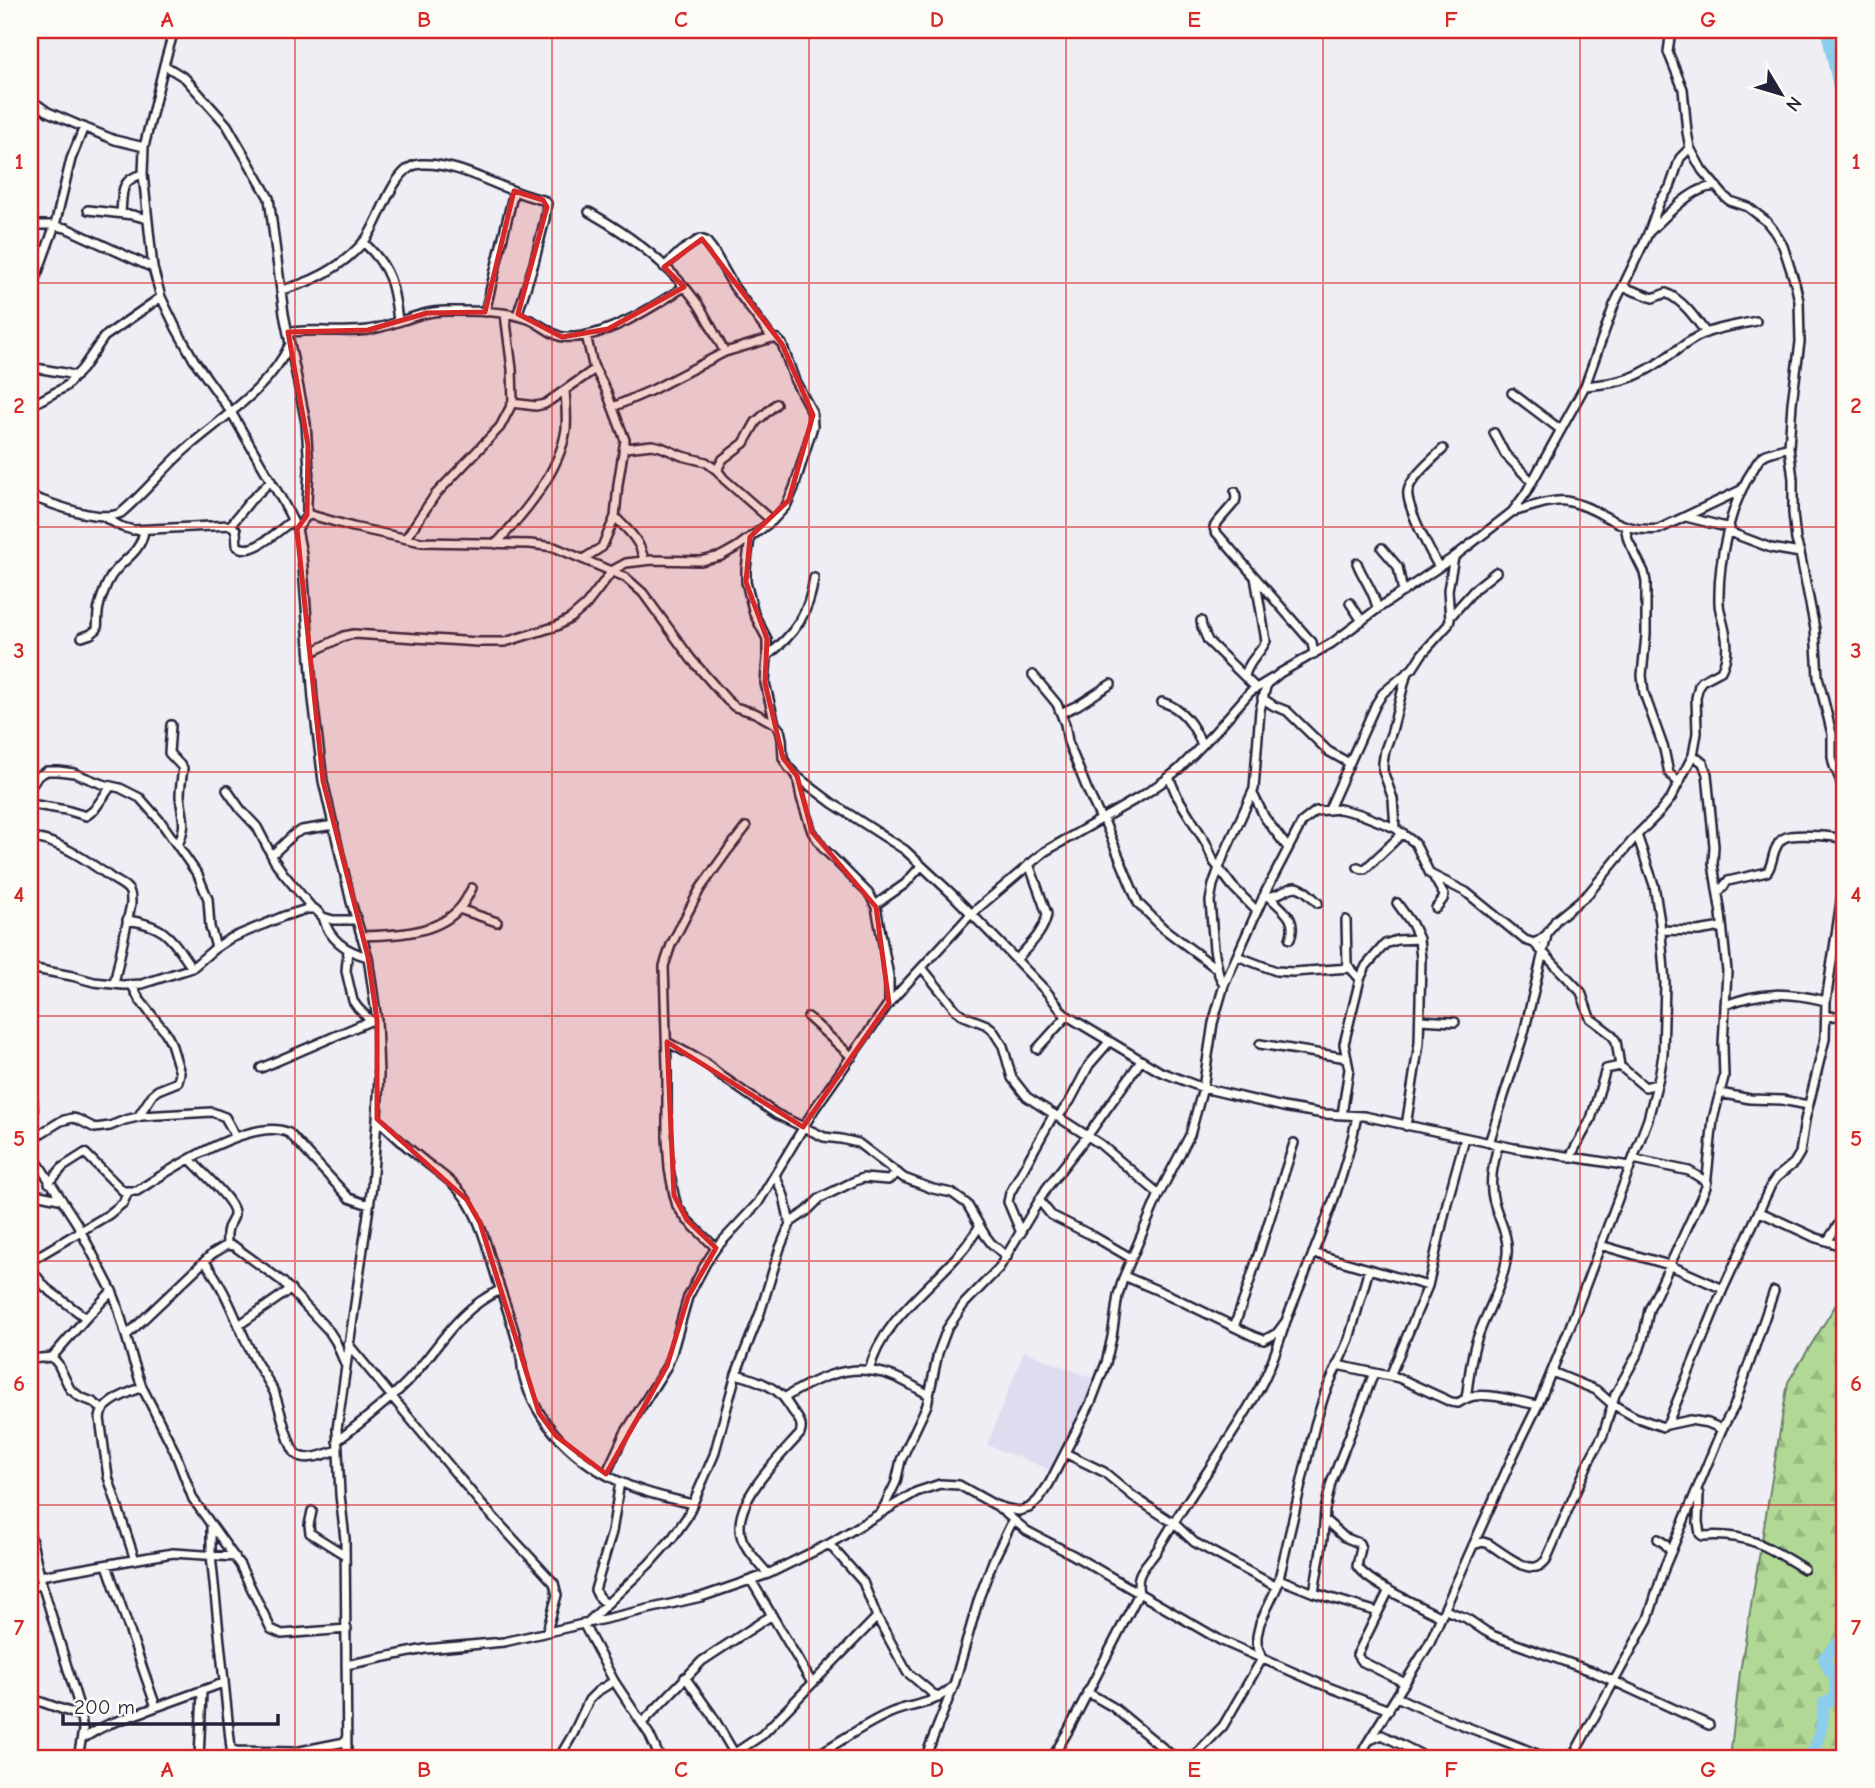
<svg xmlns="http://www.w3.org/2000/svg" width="1875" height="1788" viewBox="0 0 1875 1788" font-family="'Comic Neue',sans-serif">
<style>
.built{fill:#deddf0}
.forest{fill:url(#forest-firs);stroke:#6a7e68;stroke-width:2}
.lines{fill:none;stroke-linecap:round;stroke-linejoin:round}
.river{stroke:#8ccded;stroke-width:12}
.minor-casing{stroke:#22223b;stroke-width:12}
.minor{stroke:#fdfcf7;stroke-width:7}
.marked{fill:#d62828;fill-opacity:0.2;stroke:#d62828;stroke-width:5;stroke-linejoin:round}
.grid{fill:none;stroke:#d62828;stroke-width:2;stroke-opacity:0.55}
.neatline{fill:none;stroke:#d62828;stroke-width:2.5}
.grid-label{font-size:23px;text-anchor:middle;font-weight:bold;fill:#d62828}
</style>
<defs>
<pattern id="forest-firs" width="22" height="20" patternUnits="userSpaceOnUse" patternTransform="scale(1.75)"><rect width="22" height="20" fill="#b1d995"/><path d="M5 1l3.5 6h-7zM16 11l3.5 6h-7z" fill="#98ba81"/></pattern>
</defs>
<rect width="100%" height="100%" fill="#efeef4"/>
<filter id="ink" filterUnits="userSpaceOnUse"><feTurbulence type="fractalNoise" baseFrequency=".0143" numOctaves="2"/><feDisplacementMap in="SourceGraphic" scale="14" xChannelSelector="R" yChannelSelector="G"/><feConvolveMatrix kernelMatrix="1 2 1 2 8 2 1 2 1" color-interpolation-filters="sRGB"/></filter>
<g filter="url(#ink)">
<!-- built -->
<path class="built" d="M1024,1351L1094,1379L1056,1472L987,1445Z"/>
<!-- forest -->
<path class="forest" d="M1845,1290V1758H1730L1740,1672L1788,1382Z"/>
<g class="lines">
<!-- river -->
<path class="river" d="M1828,30V36L1843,106L1845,108
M1808,1758C1821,1741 1822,1724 1824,1703L1835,1698V1675L1829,1670L1824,1658L1838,1643L1845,1641"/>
<!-- minor casing -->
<g class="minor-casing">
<path id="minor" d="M174,30L164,65L144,147L143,174L153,268L161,297L176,328L194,360L231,412L282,500L297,529L302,554L313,699L323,781L351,902L368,957L377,1020L379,1075L377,1119L372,1186L337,1429L340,1495L345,1539L347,1758
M1671,30L1668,52L1683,89L1687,132L1690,148L1702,170L1725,197L1730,201L1748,207L1766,221L1774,231L1783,246L1795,283L1799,301L1800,342L1792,403L1789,447L1793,479V513L1796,540L1800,553L1815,629L1818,677L1832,734V757L1834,766L1840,779L1845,801
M164,65L185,78L227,125L269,198L284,314L306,423L309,469L307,502V516
M30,99L48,112L78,125L115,140L144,147
M88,210L133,215L147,219
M589,212C630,235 671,266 698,304C708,319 716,337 725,352
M121,213C123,193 119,180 143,174
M30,225H50L66,228L153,268
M1648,233C1664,219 1694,183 1717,187
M363,242C391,267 394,287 398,321
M664,267L681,251L700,239L706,241L713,250L734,287L772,338
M1623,287L1653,298L1666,293C1684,301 1695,318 1706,333
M281,290C314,282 344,266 366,239C381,220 393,165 421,164C462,162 503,192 543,200L547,203L545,219L534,263L517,316
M30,294L55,225L71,159L84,127
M485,312L514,191
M288,332C301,331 313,330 326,331C340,331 354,332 368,330C395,326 418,311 446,311C471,311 500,310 525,318C538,321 552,336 563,337C601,341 653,307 684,287
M586,335L593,365L606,390L625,440L618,484L615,517C628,530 641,541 644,561
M30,367L65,373L76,376
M1585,386C1605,384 1625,382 1643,372C1664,362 1681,344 1703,334C1719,327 1739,325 1756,321
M1512,393L1561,430
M512,403L536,406L545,404L595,369
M30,406L65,387L82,369L104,337L161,297
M1494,433L1505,454L1532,482
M625,448L652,445L661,447L682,456L706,462L718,471
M1235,492L1236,498L1235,502L1216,524L1214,527L1215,531L1308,638L1312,642L1314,654
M30,496C52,504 99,523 121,513C145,493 164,468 187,448C224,416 269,389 290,344
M1512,512C1529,508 1550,499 1566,501C1602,507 1617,534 1659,529L1741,490
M104,517L122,527L133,530L231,525L236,530L237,546C253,557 278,530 292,521
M1686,517L1730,528
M772,521L724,479L718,471L719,466L723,459L744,443L756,422L776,404
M231,525L250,501L271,481
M1625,527L1628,540L1644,572L1646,582V635L1642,675L1644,693L1664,749L1669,773L1679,783
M297,529L306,517L311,515L353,527L421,542L530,544L554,547L625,577L643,593L691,659L727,700L735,707L755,713L775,724L780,730L782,739L783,758L788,767L799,778L832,803L905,850L953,895L999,942L1047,992L1064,1014L1159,1071L1203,1088L1283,1107L1324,1114L1364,1116L1514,1148L1630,1166
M1729,532L1771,548L1800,553
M406,538L435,495L500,427L513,402L512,369L505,314
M750,538L746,569V582L754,614L767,639V658L765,683L775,724
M496,544C524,513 560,472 566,429C567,416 566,404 565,391
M1382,548L1398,567L1403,592
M583,559L602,547L615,517
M1357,563C1363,579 1375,592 1377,609
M1439,567C1431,554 1405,504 1408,491C1410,478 1433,459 1443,449
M1350,603L1362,621
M1450,617L1476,588L1496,572
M1201,621L1202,627L1208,641L1256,688
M82,637L91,634L97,629C98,622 97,614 99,607C100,601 106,585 109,580C119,560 140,556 144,531
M310,653L344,636L354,634L478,642H505L557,626L571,618L586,605L613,570L626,563L652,560L701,561L721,556L737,547L772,521L786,506L794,488L813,426L812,412L795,381L782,344L777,339L772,338L725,352L652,390L613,407
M767,656C795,634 809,614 814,578
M1033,675L1057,704L1065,724L1068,742L1087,789L1101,819
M1245,676C1248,661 1260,654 1266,641L1255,577
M1262,698L1274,706L1287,711L1328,751L1349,763
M1162,702C1183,708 1194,726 1202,745
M1061,713L1078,705L1111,684
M171,725L169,753L183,768C182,777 180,787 180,796C182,819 188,821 178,845
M797,776L801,798L812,832L824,849L870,895L876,907L889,976V1003
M1169,777L1177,796L1206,843L1214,862L1233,887L1257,911
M30,788L38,776L47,771H59L74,773L102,784L120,788L140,798L161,822L198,875L208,899L210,927L216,947
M227,790L241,810L257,827L274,860L283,873L312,908
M1253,794L1265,818L1288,848
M30,804L66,810L86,816L94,810L111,786
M1329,809L1376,704L1383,693L1413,668L1422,654L1448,625L1450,620L1448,590L1454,557
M1103,818L1138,903L1163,928L1217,969
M1395,828L1393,799L1383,771V763L1385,750L1392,731L1406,676
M30,838C58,839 91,863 113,879C119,883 128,886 130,893C131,894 131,902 131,904L114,984
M272,855L294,834L302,830L334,825
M1358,867L1362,869H1365L1403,833
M1433,876L1444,895L1443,899L1436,908
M1718,893L1728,881L1767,872C1773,864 1772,854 1777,846C1779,841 1784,837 1790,836C1803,834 1832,836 1845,839
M1263,897C1293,897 1288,871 1318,903
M1270,897C1283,911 1298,918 1290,939
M1397,903L1412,924L1419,939L1421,959L1419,1043L1406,1126
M875,905L905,884L921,866
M459,909L497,922
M323,917C329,940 346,951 368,957
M127,920C167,926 170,937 192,968
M1346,920L1347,963L1350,968L1360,979
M1661,930L1698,931L1722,927
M361,936C392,935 433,935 457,911C464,905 468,896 472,888
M1534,943L1581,992L1590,1018L1611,1034L1616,1041L1620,1066L1645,1087L1657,1084
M348,950L346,971L353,1001L358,1008L371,1021
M1237,956L1276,971L1293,972L1350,968
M1016,960C1028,946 1044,933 1047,914L1029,864
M30,968L72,976L94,982L123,985L142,984L192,968L214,949L229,939L284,916L307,909H315L323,917L333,920H356
M923,969L956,1010L964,1016L987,1025L992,1029L1003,1046L1012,1078L1027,1097L1100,1144L1159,1194
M132,985L139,999L166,1033L171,1043L180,1073L178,1082L158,1090L153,1094L138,1117
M1224,985L1219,975L1214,949L1210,901L1213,885L1223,857L1254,789L1260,710L1266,687L1269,682L1280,673L1332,643L1380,607L1454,557L1512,512L1526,493L1585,386L1614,305L1648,234L1660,201L1670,187L1680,158L1690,148
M1725,1005C1762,991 1788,992 1826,1001
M808,1017L852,1057
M1826,1017L1845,1015
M1420,1020L1455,1022
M667,1042L706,1063L720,1075L776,1114L824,1137L841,1139L858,1143L904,1178L933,1189L952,1193L967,1204L985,1235L991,1243L1007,1257
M1260,1044L1347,1058
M1037,1049L1067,1016
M261,1068L370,1021
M30,1087C34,1103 35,1114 30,1130
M1720,1093L1750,1099L1782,1100L1808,1105
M1342,1115L1349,1069L1344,1044L1360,979L1366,966L1385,944L1397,940L1419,939
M1058,1117L1070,1101L1089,1065L1109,1042
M377,1119C390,1131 403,1144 417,1155C434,1170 456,1182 468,1202C483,1226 489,1255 498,1282C506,1307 516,1332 521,1358C522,1364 522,1369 523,1374C536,1425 578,1464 625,1484C647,1494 669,1498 692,1504
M30,1140L61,1121L72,1118L77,1119L95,1128L110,1126L125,1120L142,1116L212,1112L225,1117L236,1137
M1489,1143L1524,1033L1547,935
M30,1154L36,1160L76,1222L112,1291L117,1304L133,1360L142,1387L175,1452L193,1499L240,1565L271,1629L282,1634L347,1629
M1570,1157L1591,1119L1606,1069L1620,1066
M190,1159C199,1170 233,1199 234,1212C235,1218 230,1223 228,1228C226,1234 227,1239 227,1245
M1633,1159L1689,1171L1707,1182
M49,1183L63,1167L85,1153L123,1191H137C168,1171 253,1115 289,1133L349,1198L369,1205
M30,1193L59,1199
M1039,1200L1051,1215L1093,1236L1131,1258
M1760,1212L1814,1237L1845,1247
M791,1222L807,1211L820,1198L855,1181L863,1178L888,1180L898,1173
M1021,1233L1008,1202L1010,1193L1054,1114
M1828,1240L1840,1222L1845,1203
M1600,1245L1669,1265L1723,1289
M716,1248L687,1220L677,1206L674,1195L669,1169L667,1137V1066L664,966L671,945L700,889L728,850L746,827
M1313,1253L1428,1286
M30,1261L108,1215L123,1203L128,1192
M205,1262C227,1291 236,1322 252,1354C258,1367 268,1379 274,1392C280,1406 287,1444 296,1454C306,1463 327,1453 338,1450
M30,1268L46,1288L86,1318
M1124,1276L1171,1296L1253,1336L1264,1340L1277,1333L1286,1321C1313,1252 1343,1188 1357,1116
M239,1325L291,1289
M1234,1327L1245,1296L1294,1143
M127,1335L212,1254L227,1245L234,1246L283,1282L329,1331L336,1342L345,1364
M348,1344L482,1505L554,1583L557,1595L547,1631
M52,1357L86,1318L112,1291
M30,1359L52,1357L58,1364L70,1389L80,1397L93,1402L102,1409
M1337,1365L1399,1378L1451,1402L1458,1403C1463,1400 1468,1397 1474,1396C1492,1393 1520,1402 1538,1405
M869,1371C881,1322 928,1290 959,1254C967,1246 973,1236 979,1227
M1552,1372L1596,1390L1612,1404L1635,1417L1663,1427L1668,1423L1723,1289L1771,1185L1776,1178L1794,1163L1800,1153L1805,1120L1825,1039L1826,1001L1845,875
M736,1374C751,1378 770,1384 781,1395C787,1401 790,1408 795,1414C800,1421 803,1425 800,1434C780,1457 729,1504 742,1539C747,1551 759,1563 768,1574
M1390,1376L1428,1286L1447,1203L1465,1138
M784,1398C811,1381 845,1364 878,1372C896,1375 913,1386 929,1395
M1466,1398C1469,1381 1470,1362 1475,1345C1484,1315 1504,1286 1507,1254C1509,1234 1497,1217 1493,1198C1489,1179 1494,1163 1498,1145
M1667,1425L1690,1420L1708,1423L1722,1429
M337,1441C361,1422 387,1403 408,1381C440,1347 455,1311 500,1290
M1065,1453L1104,1472L1134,1497L1175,1524L1194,1542L1277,1587
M606,1474L625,1433L667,1366L672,1353L688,1297L706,1263L716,1248L758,1203L815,1108L889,1003L971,914L1044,852L1145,794L1164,781L1179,769L1213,734L1250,692L1273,678
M1699,1494L1698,1522L1700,1534L1703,1536C1746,1532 1769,1547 1804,1569
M998,1507L1027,1531L1073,1555L1220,1640L1318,1683L1389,1710
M312,1511L309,1525L310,1533L345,1555
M881,1513L896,1482L901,1460L927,1405L938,1353L947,1329L964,1304L999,1268L1046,1189L1088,1135L1141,1061
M1325,1520L1344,1537L1359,1543L1361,1548L1357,1566C1368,1584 1421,1606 1441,1617
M211,1526V1555L231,1749L236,1751L295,1752L345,1742
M30,1534L42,1584L79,1706L83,1730L78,1758
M1658,1539L1665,1544L1671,1552
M829,1544L863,1582L877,1617L907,1672L938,1698
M1473,1545L1483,1542L1489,1544C1500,1551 1523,1570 1536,1567C1541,1566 1543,1563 1546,1560L1590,1459L1603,1435L1615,1395L1639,1351L1643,1339L1649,1310L1706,1187L1713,1119L1724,1077L1723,1045L1727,971L1721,914L1713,864L1714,846L1707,774L1703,763L1693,755
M135,1560L108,1477L100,1418C102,1401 128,1394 142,1387
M107,1565L156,1707
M30,1568L40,1576L173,1553L235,1557
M1279,1579L1314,1593L1378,1612
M751,1580L812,1683
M30,1588L42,1584
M1389,1590L1357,1655L1361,1661L1405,1683
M1314,1593L1323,1538L1325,1510L1331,1483L1374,1373
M606,1604L598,1596L595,1590L612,1532L620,1482
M1445,1610L1466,1618L1485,1631L1494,1636L1594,1672L1709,1725
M589,1621L649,1564L673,1537L687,1517L714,1455L736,1374L760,1313L780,1248L790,1224L784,1196L775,1175
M583,1623L614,1681L649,1734L660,1758
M346,1665L425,1649L504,1642L701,1597L768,1574L829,1544L916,1492L940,1484L959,1485L995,1505L1008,1509L1019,1511L1029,1508L1038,1500L1049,1484L1091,1402L1106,1363L1112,1337L1118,1295L1124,1276L1159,1194L1190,1135L1203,1088L1213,1023L1224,985L1266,891L1302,822L1316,811L1340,809L1360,814L1395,828L1415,843L1430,874L1466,892L1525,940L1534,943L1540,940L1547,934L1556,920L1588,894L1637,835L1660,812L1671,798L1693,755L1697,733L1696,698L1699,685L1702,681L1721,671C1730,654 1727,637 1722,619C1721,613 1719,609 1719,603C1718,561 1730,503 1754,468C1756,464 1759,459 1763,456C1770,451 1781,450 1789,447
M685,1677L712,1715L737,1758
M1087,1692L1113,1707L1175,1758
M1397,1697C1445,1721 1497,1737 1547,1758
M30,1698L81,1716
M642,1723L702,1661L772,1615
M82,1739L97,1730L109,1724L223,1683
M1370,1740L1382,1735L1428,1758
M735,1753L762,1735L877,1617
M199,1758L202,1692
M369,1758H380
M559,1758L573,1734L589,1700L598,1691L614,1681
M812,1758C837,1744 864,1724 890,1713C913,1703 930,1707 951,1688
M925,1758L954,1685L979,1598L993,1561L1013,1520
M1052,1758L1068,1731L1139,1593C1134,1570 1149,1565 1159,1547C1189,1495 1226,1448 1255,1396C1269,1373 1278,1346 1286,1321
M1192,1758L1223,1726L1262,1659L1257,1644V1636L1260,1623L1277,1587L1315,1425L1325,1393L1349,1339L1369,1269
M1358,1758L1429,1644L1513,1456L1538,1405L1571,1324L1648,1119L1659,1077L1663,1055L1665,983L1660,922L1654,885L1637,835
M1572,1758L1648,1619L1665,1566L1722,1429L1734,1407L1774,1291"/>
</g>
<!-- minor -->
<use href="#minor" class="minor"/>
</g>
</g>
<!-- marked area -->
<path class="marked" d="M514,191L543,200L547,207L518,314L562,337L608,329L684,287L664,267L702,239L782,344L813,415L789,500L750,537L746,582L767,639L765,683L783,758L797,776L812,832L876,907L889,1003L803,1127L667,1042L674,1195L687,1220L716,1248L688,1297L667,1366L606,1474L556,1436L539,1413L480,1223L467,1200L377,1119V1020L368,957L323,781L297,529L307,515L308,445L288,332L368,330L427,313L485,312Z"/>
<!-- grid -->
<path class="grid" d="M295,30V1758M552,30V1758M809,30V1758M1066,30V1758M1323,30V1758M1580,30V1758M30,283H1845M30,527H1845M30,772H1845M30,1016H1845M30,1261H1845M30,1505H1845"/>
<!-- margin -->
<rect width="1875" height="1788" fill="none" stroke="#fdfcf7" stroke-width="77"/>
<!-- north arrow -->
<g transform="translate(1781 94) rotate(128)" stroke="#fdfcf7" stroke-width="5" paint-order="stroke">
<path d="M0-5L12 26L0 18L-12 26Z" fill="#22223b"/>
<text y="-10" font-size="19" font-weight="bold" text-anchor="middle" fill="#22223b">N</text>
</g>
<!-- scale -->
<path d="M63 1714v10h215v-10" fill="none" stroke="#22223b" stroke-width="3.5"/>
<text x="74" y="1714" font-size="21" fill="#22223b" stroke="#fdfcf7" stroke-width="5" paint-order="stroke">200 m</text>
<rect x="38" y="38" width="1798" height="1712" class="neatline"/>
<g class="grid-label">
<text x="167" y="27">A</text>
<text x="424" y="27">B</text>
<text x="681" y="27">C</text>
<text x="937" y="27">D</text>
<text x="1194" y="27">E</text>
<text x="1451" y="27">F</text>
<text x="1708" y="27">G</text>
<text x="19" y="169">1</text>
<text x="1856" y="169">1</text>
<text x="19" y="413">2</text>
<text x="1856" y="413">2</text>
<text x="19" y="658">3</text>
<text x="1856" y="658">3</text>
<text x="19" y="902">4</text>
<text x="1856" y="902">4</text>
<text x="19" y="1146">5</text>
<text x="1856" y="1146">5</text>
<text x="19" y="1391">6</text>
<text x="1856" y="1391">6</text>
<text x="19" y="1635">7</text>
<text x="1856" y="1635">7</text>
<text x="167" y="1777">A</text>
<text x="424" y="1777">B</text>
<text x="681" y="1777">C</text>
<text x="937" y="1777">D</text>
<text x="1194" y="1777">E</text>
<text x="1451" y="1777">F</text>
<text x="1708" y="1777">G</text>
</g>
</svg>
